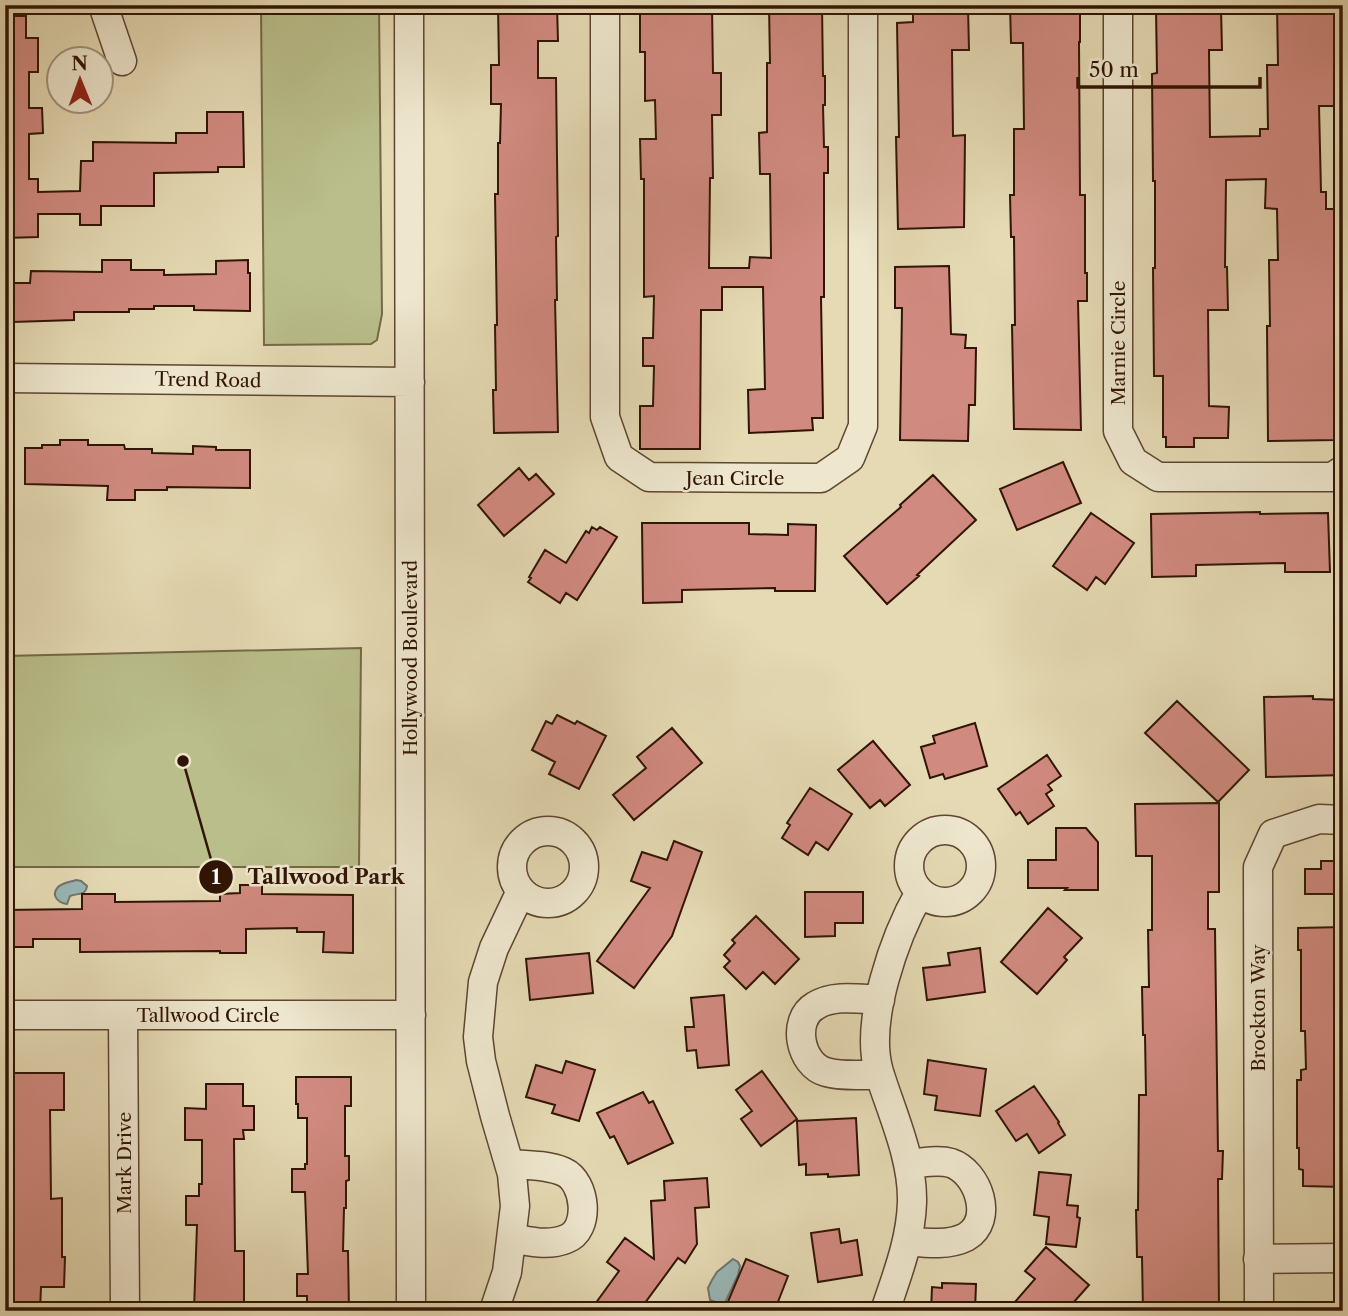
<svg xmlns="http://www.w3.org/2000/svg" width="1348" height="1316" viewBox="0 0 1348 1316" font-family="'Libre Caslon Text',serif">
<style>
.green{fill:#b9be8a;stroke:#756947;stroke-width:2}
.water{fill:#9ab8b8;stroke:#707670;stroke-width:2}
.building{fill:#d18a80;stroke:#311404;stroke-width:2}
.lines{fill:none;stroke-linecap:round;stroke-linejoin:round}
.minor-casing{stroke:#5e4630;stroke-width:31}
.minor{stroke:#eee7ce;stroke-width:28}
.labels{text-anchor:middle;dominant-baseline:central;stroke-width:5;stroke-linejoin:round;paint-order:stroke}
.street-label{font-size:19px;fill:#311404;stroke:#eee7ce}
.leader{fill:none;stroke:#311404;stroke-width:2.5}
.callout-dot{fill:#311404;stroke:#eee7ce;stroke-width:2.5}
.mark-label{font-size:21px;text-anchor:middle;font-weight:bold;fill:#fff}
.callout-label{font-size:21px;text-anchor:middle;font-weight:bold;fill:#311404;stroke:#eee7ce;stroke-width:5;stroke-linejoin:round;paint-order:stroke}
</style>
<rect width="100%" height="100%" fill="#e5dab4"/>
<filter id="stains"><feTurbulence type="fractalNoise" baseFrequency=".00286" numOctaves="4"/><feColorMatrix values="0 0 0 0 .2 0 0 0 0 .09 0 0 0 0 .02 0 0 0 .5 -.17"/></filter>
<radialGradient id="worn" r=".72"><stop offset=".6" stop-color="#630" stop-opacity="0"/><stop offset="1" stop-color="#630" stop-opacity=".3"/></radialGradient>
<!-- green -->
<path class="green" d="M261,5H379L382,314L377,340L371,344L264,345Z
M361,648L359,867H5V656Z"/>
<!-- water -->
<path class="water" d="M76,880L81,881L87,886C86,896 77,893 70,896L67,904C59,903 50,896 58,887C62,883 70,882 76,880Z
M733,1259L738,1262L740,1266L738,1275L724,1305L710,1300L708,1288L712,1280L717,1272Z"/>
<!-- building -->
<path class="building" d="M498,5H557L558,41H538V78H556L558,236L556,237L557,300H555L558,432L494,433L493,390H496L495,325H497L495,194H498V143H500L501,104H491V65H499Z
M769,5H822L823,76H825V105H823L824,147H828V173H824V297H821L823,418H812L813,430L749,433L748,390L765,389L763,287H722V310H701L700,449H640V406H653L654,366H643V338H653L654,296L644,297V179H641L640,139H656L655,100L645,101V52H640V8L712,7L713,73H721V115H712L713,178H710L709,268H749L750,257L771,258L770,174H760L759,133L767,132V63H770Z
M1010,5H1080V42H1079L1080,195H1085V273H1087V301H1078L1081,430L1014,429L1012,325H1015L1014,237H1011L1010,195H1014V129H1024L1023,43H1011Z
M1277,5H1335L1336,106H1319L1321,192H1326V209H1338V236H1336L1337,367H1335L1336,440L1268,441L1267,326H1270L1269,260H1278L1277,209L1265,208L1266,179L1226,180L1225,267H1227L1228,310H1208L1209,406L1229,407L1228,438H1194V447H1166V437H1163V376H1154L1153,268H1155V181H1153L1152,74L1157,73L1156,9L1221,8L1222,50H1209L1210,137L1260,136V129H1268L1267,65H1278Z
M968,7L969,50H952L953,136L965,135L964,227L898,229L896,137H899L897,23L913,22V8Z
M5,16H26V38H38V72H29V108H42L43,133L29,134V179H38V192L80,191L81,161H93V142L176,143V133H207V112H243L244,167H218V172L154,173V206H101V225H80V214H38V237L5,238Z
M102,260H131V270H164V275L216,274V261L248,260V273H250V311L194,310V306H154V309H129V312H74V320L13,322L14,283H30L31,271L102,272Z
M949,266L951,334L966,335L965,348H976L975,405H969L968,441L900,440L902,308H895V267Z
M60,440H88V445H124L125,449H152V453L193,454V446L216,447V450H250V488L167,487V490H135V500H107L108,486L25,484V448H42V445H60Z
M1063,462L1081,503L1017,530L1000,489Z
M519,468L529,480L536,474L554,494L504,536L478,505Z
M933,475L976,520L917,575L919,576L887,604L844,556L901,507L900,505Z
M1260,512V514L1328,513L1330,572H1285V563L1196,565V576L1152,577L1151,514Z
M1091,513L1134,543L1105,584L1096,577L1087,590L1053,566Z
M642,523H749V534L788,535V524L816,525L815,591H775V588L682,590V602L643,603Z
M592,527L597,530L600,527L617,537L577,600L566,593L560,603L528,582L531,578L529,577L545,550L566,563L586,531L589,533Z
M1313,696V699L1343,700V775L1266,777L1264,697Z
M1177,701L1249,770L1218,802L1145,733Z
M557,715L575,724L577,721L606,736L579,789L549,774L555,762L532,750L546,721L552,724Z
M975,723L987,766L945,779L943,774L930,778L921,747L935,743L933,736Z
M672,728L702,763L634,820L613,795L646,768L637,757Z
M873,741L910,785L885,806L880,800L870,808L838,770Z
M1047,755L1061,776L1048,785L1052,790L1046,794L1054,806L1028,824L1020,812L1016,815L998,789Z
M810,788L852,814L828,850L816,842L808,855L782,838L790,825L787,823Z
M1219,803V892H1208V929H1215L1218,1151H1223L1222,1179H1218L1219,1311H1143L1142,1257H1137L1136,1210H1138L1139,1095H1146L1145,1035H1143L1142,987H1149L1148,930H1152V856H1136L1135,804Z
M1056,828H1086L1098,842V890H1065L1067,888H1028V860H1056Z
M674,841L702,852L672,936L634,988L597,961L650,888L631,881L642,852L667,860Z
M1321,861H1343V894H1305V869H1321Z
M240,885H262V894L353,895V953L323,952L324,932H297V928L246,929V953H220V951L80,952V939H33V947H5V910L82,909V894H115V902L220,901V894L240,893Z
M805,892H863V923H835V936L805,937Z
M1048,908L1082,938L1064,957L1067,960L1037,994L1001,962Z
M756,916L799,959L775,984L763,972L746,989L724,967L730,961L724,955L735,943L732,940Z
M1343,927V1187L1303,1186V1170L1299,1169V1148H1297V1080H1301V1070L1306,1069L1305,1031H1301V950H1298V928Z
M980,948L985,992L927,1000L923,968L950,965L948,953Z
M589,953L593,993L530,1000L526,959Z
M724,995L729,1065L698,1068L696,1050L687,1051L685,1027H694L691,998Z
M928,1060L986,1069L980,1116L935,1110L937,1096L924,1094Z
M566,1061L595,1070L579,1121L552,1113L555,1105L526,1097L536,1065L562,1073Z
M762,1071L797,1119L761,1146L741,1119L752,1111L736,1090Z
M8,1073H64V1110H50L51,1199L62,1198V1257H65L64,1287H41L40,1311H5V1180L14,1179L13,1140H8Z
M296,1077H351V1106H345V1156H349V1180L346,1181V1208H344L343,1251H348L349,1311H307V1296H297V1274H308L305,1192H292V1169H305V1164H307V1118H298V1104H296Z
M206,1084H243V1106H254V1130H243L244,1139H234L235,1251H244V1311L194,1310L197,1225H186V1196H199V1184H202V1140H185V1108L206,1109Z
M1034,1086L1059,1122L1058,1123L1065,1135L1039,1153L1027,1134L1016,1141L996,1111Z
M643,1092L649,1103L653,1101L673,1143L628,1164L614,1136L610,1138L597,1113Z
M856,1118L859,1175L828,1177V1174L806,1175V1164L799,1165L797,1121Z
M1039,1172L1071,1175L1067,1205L1078,1206L1077,1217L1080,1218L1076,1247L1046,1244L1049,1217L1034,1215Z
M707,1178L709,1207L695,1208L697,1244L685,1263L678,1258L639,1311H590L619,1271L607,1262L625,1238L654,1259L651,1201L665,1200L664,1181Z
M839,1229L841,1243L857,1240L862,1275L818,1282L811,1233Z
M1046,1247L1089,1285L1066,1311H1007L1035,1279L1025,1271Z
M746,1259L788,1276L776,1307L765,1302L761,1311H724Z
M942,1283L976,1284L975,1311H931L932,1287L942,1288Z"/>
<g class="lines">
<!-- minor casing -->
<g class="minor-casing">
<path id="minor" d="M103,5L122,61
M409,5L411,1311
M605,5V417L619,457L649,477L821,478L850,458L863,426V5
M1118,5V431L1133,461L1158,477H1332L1343,470
M5,378L410,382
M909 866a36 36 0 1 1 72 0a36 36 0 1 1-72 0Z
M512 867a36 36 0 1 1 72 0a36 36 0 1 1-72 0Z
M880,1000C860,999 833,994 815,1006C791,1020 800,1065 826,1072C842,1077 863,1074 880,1075
M5,1015H411
M123,1015L125,1311
M510,1164C527,1165 548,1165 564,1172C586,1182 591,1230 566,1239C549,1246 530,1242 512,1238
M907,1241C926,1243 948,1246 966,1237C995,1220 978,1172 951,1163C938,1159 921,1163 908,1164
M1258,1259L1343,1258
M494,1311L507,1272L515,1206L512,1174L495,1116L481,1061L478,1037L483,982L494,948L521,891
M885,1311C897,1275 911,1240 912,1202C913,1158 892,1114 879,1072C864,1021 895,936 920,892
M1259,1311L1258,867L1273,834L1319,819L1343,820"/>
</g>
<!-- minor -->
<use href="#minor" class="minor"/>
</g>
<g class="labels">
<!-- street labels -->
<g class="street-label">
<text transform="translate(1118 343) rotate(-90)">Marnie Circle</text>
<text transform="translate(208 380) rotate(1)">Trend Road</text>
<text x="735" y="478">Jean Circle</text>
<text transform="translate(410 658) rotate(-90)">Hollywood Boulevard</text>
<text transform="translate(1258 1008) rotate(-90)">Brockton Way</text>
<text x="208" y="1015">Tallwood Circle</text>
<text transform="translate(124 1163) rotate(-90)">Mark Drive</text>
</g>
</g>
<!-- callouts -->
<path class="leader" d="M183 761L216 877"/>
<g class="callout-dot">
<circle cx="183" cy="761" r="7"/>
<circle cx="216" cy="877" r="18"/>
</g>
<g class="mark-label">
<text x="216" y="884">1</text>
</g>
<g class="callout-label">
<text x="326" y="884">Tallwood Park</text>
</g>
<!-- margin -->
<rect width="1348" height="1316" fill="none" stroke="#e5dab4" stroke-width="28"/>
<rect x="7" y="7" width="1334" height="1302" fill="none" stroke="#311404" stroke-width="3.5"/>
<rect x="14" y="14" width="1320" height="1288" fill="none" stroke="#311404" stroke-width="2"/>
<!-- north arrow -->
<g transform="translate(80 80) rotate(359)"><circle r="33" fill="#eee7ce" stroke="#a2937d" stroke-width="2"/>
<path d="M0-5L12 26L0 18L-12 26Z" fill="#8f2418"/>
<text y="-10" font-size="19" font-weight="bold" text-anchor="middle" fill="#311404">N</text>
</g>
<!-- scale -->
<path d="M1078 77v10h182v-10" fill="none" stroke="#311404" stroke-width="3.5"/>
<text x="1089" y="77" font-size="21" fill="#311404" stroke="#eee7ce" stroke-width="5" paint-order="stroke">50 m</text>
<rect width="100%" height="100%" filter="url(#stains)"/>
<rect width="100%" height="100%" fill="url(#worn)"/>
</svg>
